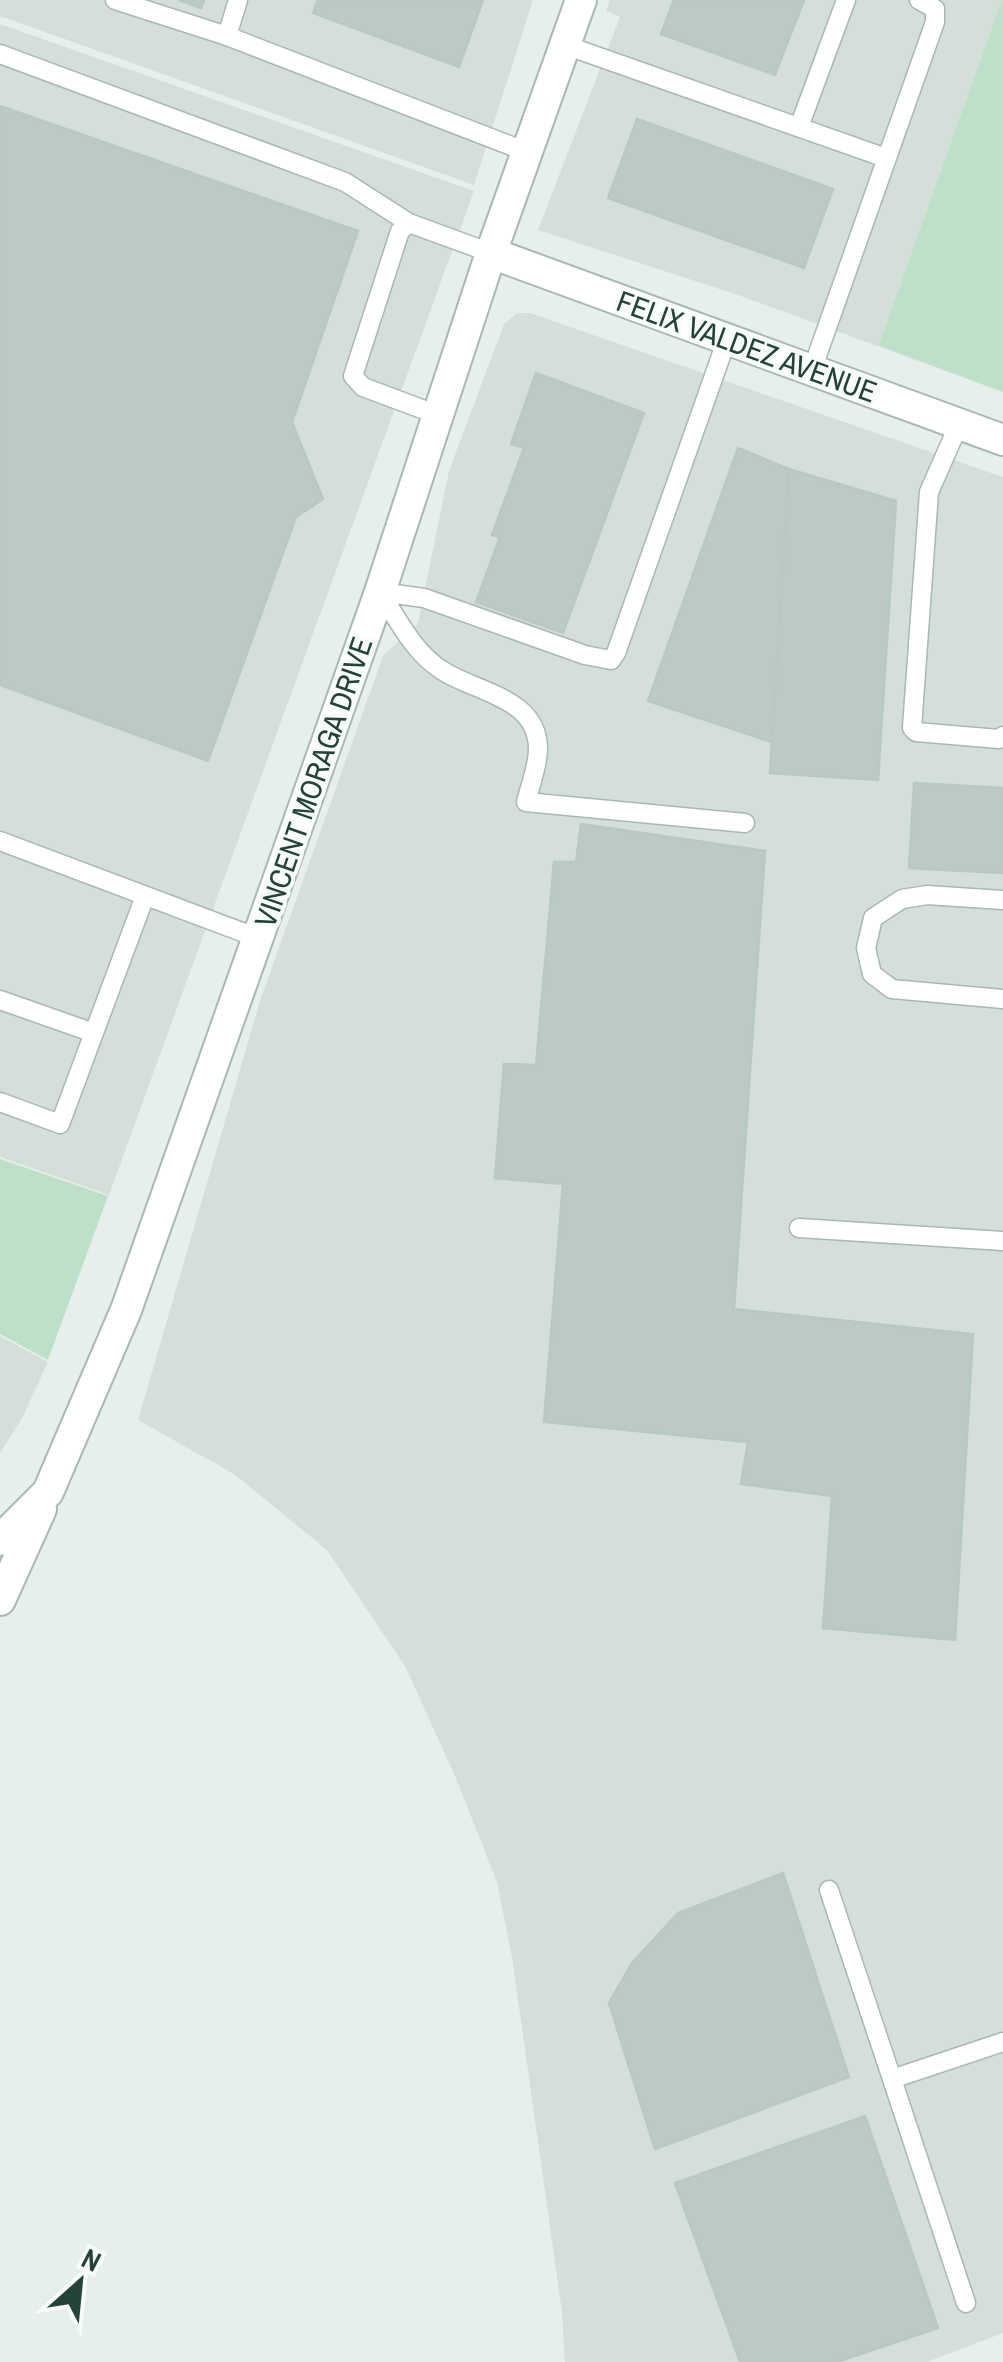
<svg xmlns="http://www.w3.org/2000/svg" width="1003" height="2362" viewBox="0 0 1003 2362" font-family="'Archivo Narrow',sans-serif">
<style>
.built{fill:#d4dfda}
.green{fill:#bfe0c8}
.building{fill:#bbcac4;stroke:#b8c9c2;stroke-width:2.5}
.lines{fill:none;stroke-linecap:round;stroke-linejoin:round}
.service-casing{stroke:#a8b8b2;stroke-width:21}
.tertiary-casing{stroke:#a8b8b2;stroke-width:34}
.service{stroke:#fff;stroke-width:18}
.tertiary{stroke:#fff;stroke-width:30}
.labels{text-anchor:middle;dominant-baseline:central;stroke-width:8;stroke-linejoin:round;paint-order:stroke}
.street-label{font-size:30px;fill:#24423a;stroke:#f7fbf9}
</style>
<rect width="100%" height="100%" fill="#e6efeb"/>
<!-- built -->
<path class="built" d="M0,0H533L474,185L0,16Z
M610,0H1003V392L738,295L538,230L620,17L606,11Z
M0,24L474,191L109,1195L0,1157Z
M517,313H530L1003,477V2333L927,2362H565L562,2312L512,1957L497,1882L455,1776L405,1666L327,1550L234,1474L138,1420L260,1001L383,656L418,623L449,471L504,324Z
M0,1336L48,1362L22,1418L0,1453Z"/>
<!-- green -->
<path class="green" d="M1002,0H1003V392L879,345Z
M0,1159L108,1196L48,1360L0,1334Z"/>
<!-- building -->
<path class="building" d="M179,0H204L201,8Z
M318,0H483L459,67L313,13Z
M674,0H804L775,75L661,34Z
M0,106L358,231L292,422L323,499L296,517L208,761L0,685Z
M637,119L833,189L804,268L608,198Z
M536,373L644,413L563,633L476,602L500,537L492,535L524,448L511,444Z
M738,448L789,469L772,742L648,701Z
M789,469L896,501L878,780L770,773Z
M914,783L1003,788V873L909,868Z
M581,824L765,851L734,1309L973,1334L955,1640L823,1628L832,1496L741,1484L748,1442L544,1422L563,1184L495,1178L504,1064L536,1065L554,862H576Z
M783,1873L849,2077L655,2149L609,2003L632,1963L678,1913Z
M865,2116L938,2328L837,2362H740L675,2183Z"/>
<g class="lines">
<!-- service casing -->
<g class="service-casing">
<path id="service" d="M115,0L227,36
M238,0L227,36L527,152
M565,45L886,158
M0,54L345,182L409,223L491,253
M799,127L846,0
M409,223L400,231L353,376L363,387L438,415
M812,370L935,22V9L919,0
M959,424L929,492L912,728L916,732L999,739L1003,736
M380,592L424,598L585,655L611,660L616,653L727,339
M380,592C398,620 414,653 443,671C478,693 538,698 538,749C538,766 530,786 526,802L745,823
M0,841L258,938
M1003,900L927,895L902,899L873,918L866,948L872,974L892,989L1003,999
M0,1000L94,1033
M0,1102L60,1124L145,896
M799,1228L1003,1241
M829,1890L892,2079
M966,2303L892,2079L1003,2042"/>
</g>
<!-- tertiary casing -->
<g class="tertiary-casing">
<path id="tertiary" d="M491,253L1003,440
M0,1540L48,1492L126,1310L380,592L491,253L581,0
M0,1600L41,1509"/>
</g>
<!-- service -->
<use href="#service" class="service"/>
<!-- tertiary -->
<use href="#tertiary" class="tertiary"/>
</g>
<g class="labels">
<!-- street labels -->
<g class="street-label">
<text transform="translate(747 346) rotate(20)">FELIX VALDEZ AVENUE</text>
<text transform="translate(313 782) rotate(-71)">VINCENT MORAGA DRIVE</text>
</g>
</g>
<!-- north arrow -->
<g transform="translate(80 2282) rotate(27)" stroke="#f7fbf9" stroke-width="8" paint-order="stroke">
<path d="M0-8L18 38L0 25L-18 38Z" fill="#24423a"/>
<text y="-15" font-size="28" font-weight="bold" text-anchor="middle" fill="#24423a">N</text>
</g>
</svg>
